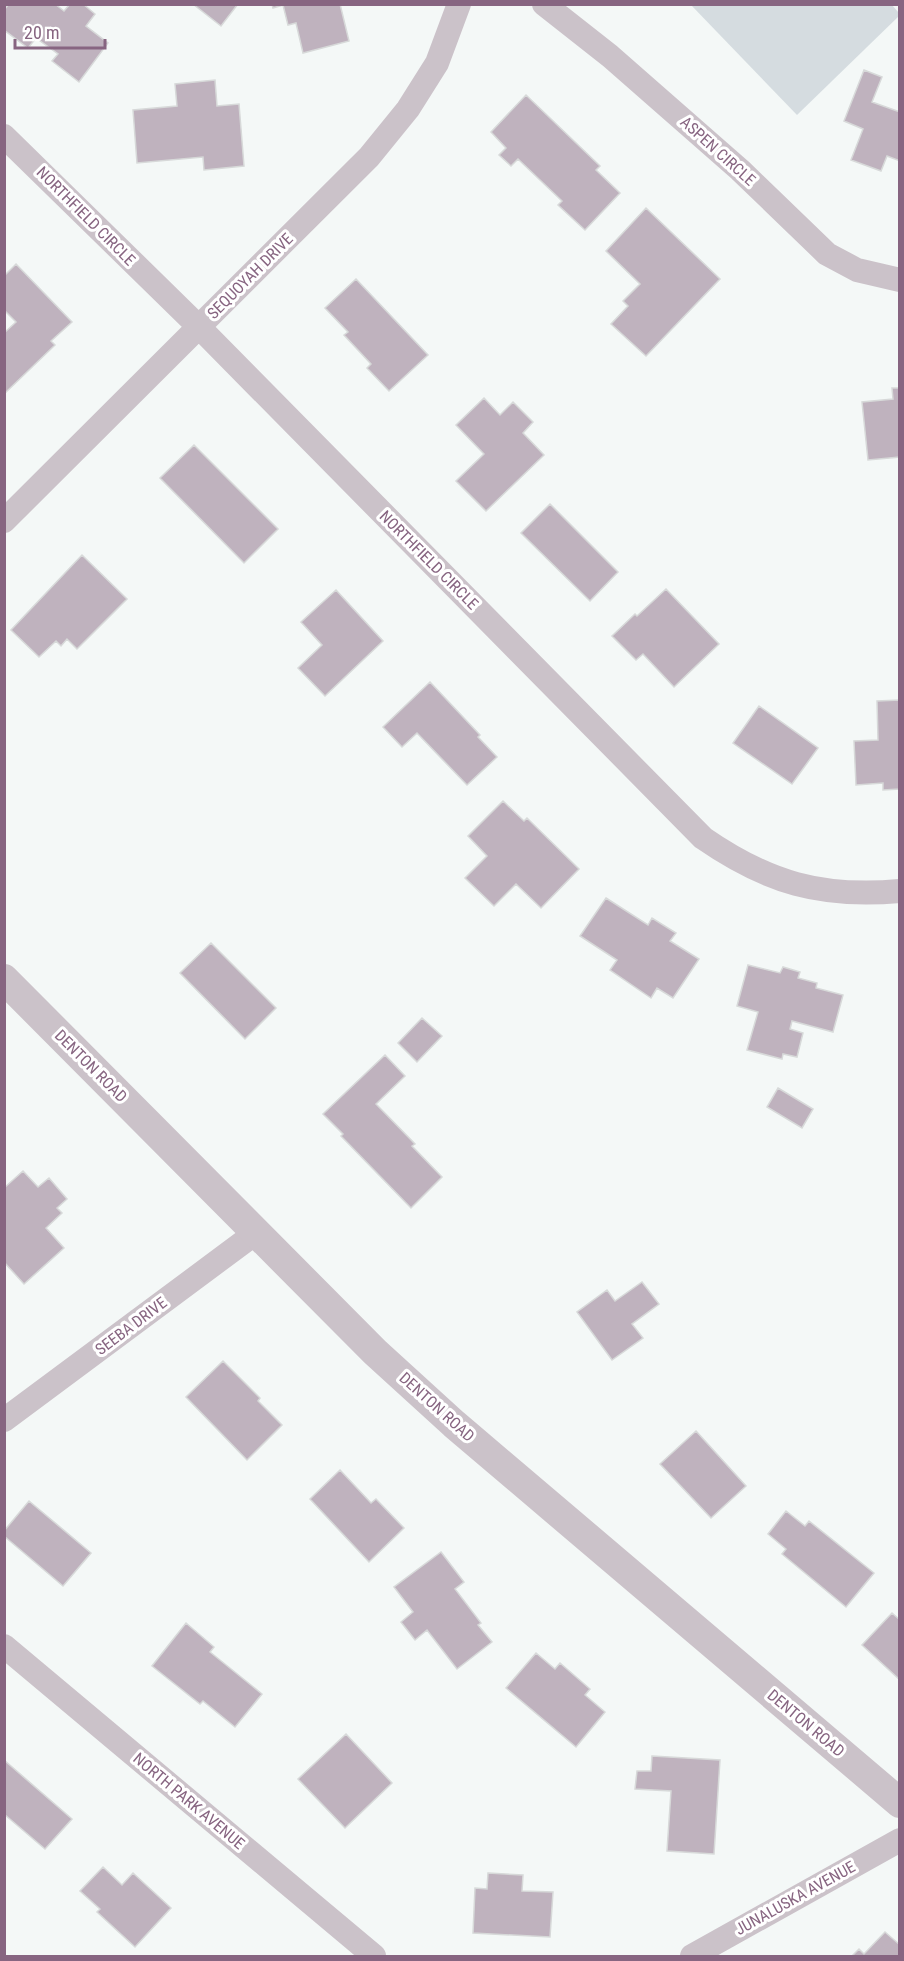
<svg xmlns="http://www.w3.org/2000/svg" width="904" height="1961" viewBox="0 0 904 1961" font-family="'Roboto Condensed',sans-serif">
<style>
.green{fill:#d5dce0}
.building{fill:#bfb2be;stroke:#d7d9d9;stroke-width:1.5}
.lines{fill:none;stroke-linecap:round;stroke-linejoin:round}
.minor{stroke:#cbc2c9;stroke-width:24}
.tertiary{stroke:#cbc2c9;stroke-width:30}
.labels{text-anchor:middle;dominant-baseline:central;stroke-width:6;stroke-linejoin:round;paint-order:stroke}
.street-label{font-size:16px;fill:#876581;stroke:#fff}
</style>
<rect width="100%" height="100%" fill="#f4f8f7"/>
<!-- green -->
<path class="green" d="M691,5H892L899,13V16L797,115Z"/>
<!-- building -->
<path class="building" d="M9,4H55L64,11L70,4H83L95,14L86,26L108,43L79,82L52,61L58,54L36,38L28,48L4,30V10Z
M193,4H238L221,26Z
M272,4H340L349,41L303,53L296,23L288,25L283,5L273,8Z
M864,70L882,77L872,102L900,112V161L887,156L881,171L851,160L863,129L844,121Z
M215,80L217,106L239,104L244,166L204,170L203,157L137,163L133,110L177,106L175,84Z
M526,95L600,166L596,170L620,193L585,230L558,205L562,201L518,159L511,166L499,155L506,148L491,132Z
M646,208L720,279L646,356L611,324L628,306L623,301L640,284L606,251Z
M16,264L72,322L51,341L55,345L4,394V333L16,322L4,310V276Z
M356,279L428,355L389,391L367,368L371,364L344,335L348,332L325,308Z
M892,388H900V457L868,460L862,402L893,399Z
M484,398L500,415L513,402L533,422L523,433L544,455L486,511L456,481L484,454L456,425Z
M194,445L278,529L244,563L160,478Z
M550,504L618,572L590,601L521,533Z
M82,555L127,599L77,649L67,639L61,646L56,641L39,657L11,630Z
M666,589L719,644L674,687L643,654L636,660L612,636L635,614L637,616Z
M336,590L383,641L325,696L298,668L322,645L301,622Z
M430,682L480,735L478,737L497,757L467,785L417,733L402,747L383,727Z
M900,700V789L883,790V783L856,785L854,741L878,740L877,701Z
M759,706L818,748L792,784L733,743Z
M503,801L524,821L527,818L579,869L541,908L516,884L494,906L465,878L487,856L468,836Z
M606,898L648,925L652,918L676,933L670,941L699,959L673,998L657,988L651,998L610,970L617,960L580,936Z
M211,943L276,1008L245,1039L180,973Z
M748,965L780,973L783,967L800,972L798,978L817,983L816,988L843,995L833,1032L792,1021L790,1029L803,1033L797,1057L783,1054L782,1059L747,1050L758,1012L737,1006Z
M422,1018L442,1036L417,1062L398,1043Z
M385,1055L405,1076L376,1104L415,1144L412,1146L442,1177L411,1208L341,1136L343,1134L323,1114Z
M778,1088L813,1109L802,1128L767,1107Z
M23,1171L38,1187L49,1178L67,1199L57,1208L62,1213L46,1228L64,1248L24,1284L4,1262V1188Z
M642,1282L659,1304L632,1324L643,1338L612,1360L577,1312L607,1290L615,1301Z
M223,1361L260,1398L258,1401L282,1425L247,1460L186,1397Z
M696,1431L746,1486L711,1518L660,1464Z
M340,1470L371,1503L376,1499L404,1528L369,1562L310,1499Z
M29,1501L91,1553L63,1586L4,1536V1531Z
M786,1511L805,1526L809,1521L874,1573L846,1607L782,1554L786,1549L768,1534Z
M441,1552L464,1582L455,1589L481,1623L478,1625L492,1642L457,1669L427,1630L415,1640L401,1622L413,1612L394,1587Z
M892,1613L900,1620V1680L862,1645Z
M186,1623L214,1647L210,1652L262,1694L235,1727L203,1701L200,1704L152,1666Z
M536,1653L555,1669L560,1663L590,1689L585,1695L605,1712L576,1747L506,1688Z
M346,1734L392,1783L345,1828L298,1779Z
M652,1756L720,1760L714,1854L667,1851L671,1791L635,1789L637,1771H651Z
M4,1760L72,1819L45,1849L4,1814Z
M103,1867L122,1885L133,1873L171,1908L135,1947L97,1912L100,1909L80,1891Z
M488,1873L523,1875L522,1891L553,1892L550,1937L473,1933L475,1888L487,1889Z
M885,1932L900,1945V1956H852L859,1949L864,1954Z"/>
<g class="lines">
<!-- minor -->
<path class="minor" d="M544,4L610,56L740,170L827,254L857,270L900,280
M4,136L199,327L703,838C768,883 821,898 900,891
M4,521L369,157L408,109L437,63L459,4
M4,1420L257,1232
M4,1646L374,1956
M692,1956L900,1840"/>
<!-- tertiary -->
<path class="tertiary" d="M4,979L375,1352L454,1424L900,1803"/>
</g>
<g class="labels">
<!-- street labels -->
<g class="street-label">
<text transform="translate(718 151) rotate(42)">ASPEN CIRCLE</text>
<text transform="translate(86 216) rotate(45)">NORTHFIELD CIRCLE</text>
<text transform="translate(250 276) rotate(-45)">SEQUOYAH DRIVE</text>
<text transform="translate(429 560) rotate(45)">NORTHFIELD CIRCLE</text>
<text transform="translate(91 1066) rotate(45)">DENTON ROAD</text>
<text transform="translate(131 1326) rotate(-37)">SEEBA DRIVE</text>
<text transform="translate(437 1407) rotate(42)">DENTON ROAD</text>
<text transform="translate(806 1723) rotate(40)">DENTON ROAD</text>
<text transform="translate(189 1801) rotate(40)">NORTH PARK AVENUE</text>
<text transform="translate(795 1898) rotate(-29)">JUNALUSKA AVENUE</text>
</g>
</g>
<!-- border -->
<rect width="904" height="1961" fill="none" stroke="#876581" stroke-width="12"/>
<!-- scale -->
<path d="M15 39v9h90v-9" fill="none" stroke="#876581" stroke-width="3"/>
<text x="24" y="39" font-size="18" fill="#876581" stroke="#ffffff" stroke-width="4.5" paint-order="stroke">20 m</text>
</svg>
